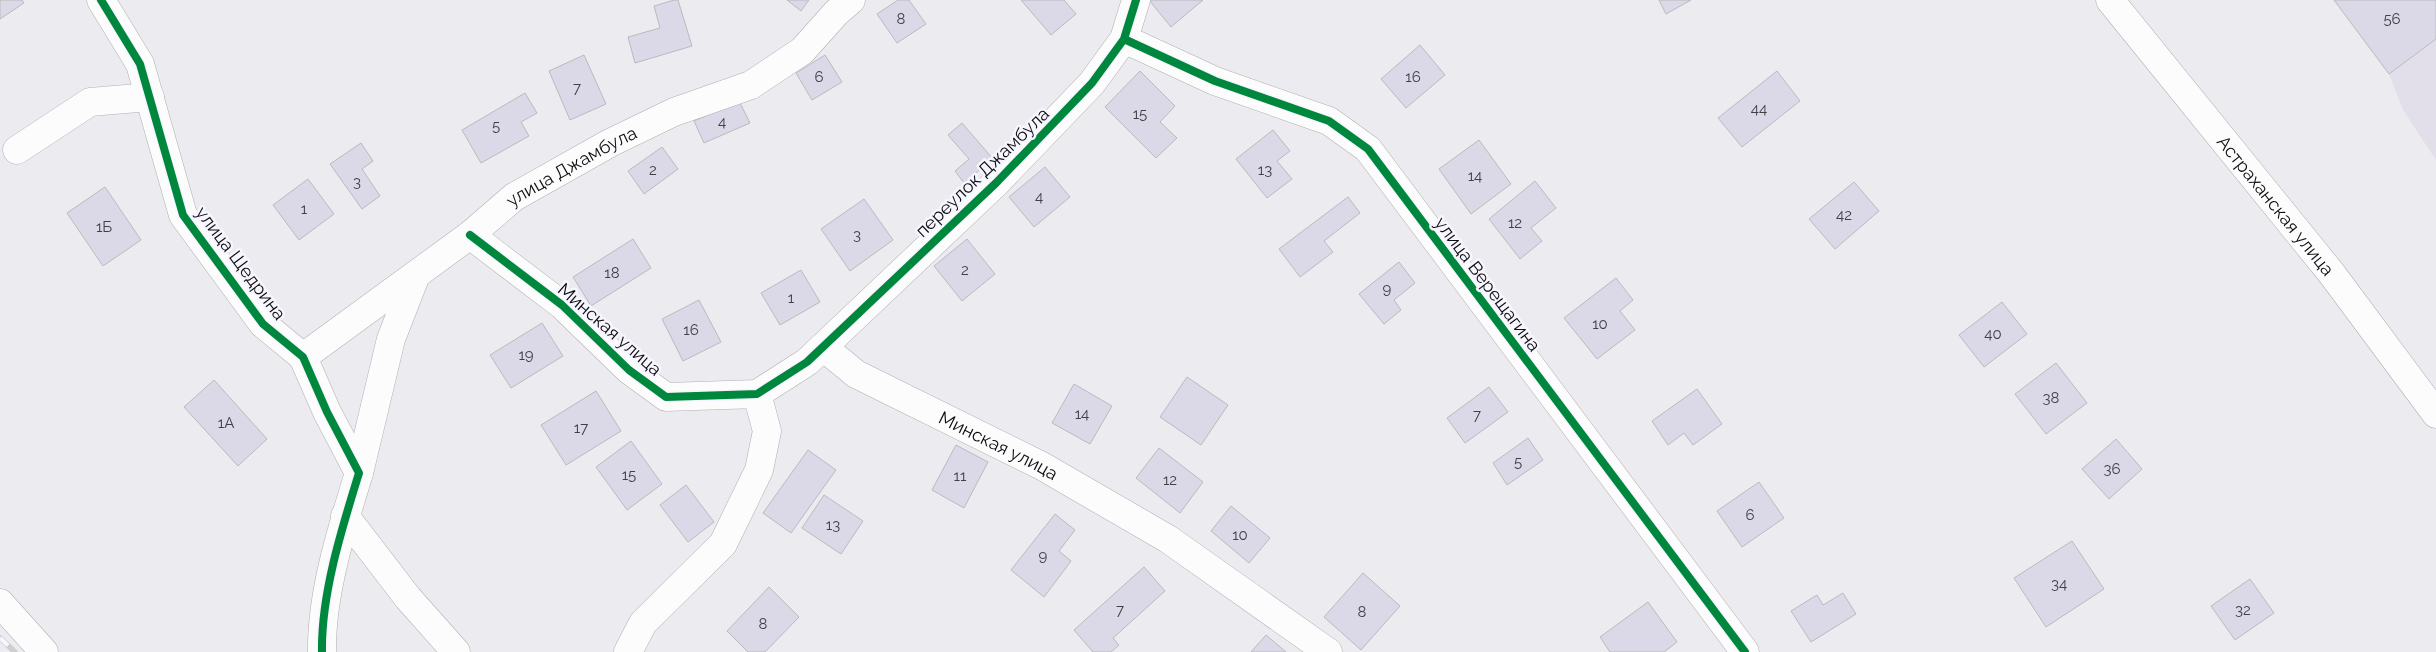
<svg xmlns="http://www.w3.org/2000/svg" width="2436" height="652" viewBox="0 0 2436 652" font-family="Raleway,sans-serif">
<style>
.built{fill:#e2dfeb}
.building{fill:#dbd8e7;stroke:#bababe}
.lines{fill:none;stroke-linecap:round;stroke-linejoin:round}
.street-casing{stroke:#b0afb4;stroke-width:29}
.secondary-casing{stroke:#b0afb4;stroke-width:29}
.street{stroke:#fcfcfd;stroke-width:28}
.secondary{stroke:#fcfcfd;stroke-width:28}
.rail-casing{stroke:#cfcfd0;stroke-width:5.5}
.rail{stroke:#f7f6fe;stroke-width:4;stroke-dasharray:11;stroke-linecap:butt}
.cycleway-casing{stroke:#f7f6fe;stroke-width:11}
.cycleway{stroke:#00873e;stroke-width:8}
.labels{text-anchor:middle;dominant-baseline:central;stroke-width:5;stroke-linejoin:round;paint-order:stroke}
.number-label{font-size:15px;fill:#424047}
.street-label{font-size:18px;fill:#0d0c10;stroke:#f7f6fe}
</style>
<rect width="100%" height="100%" fill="#ebebf0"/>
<!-- built -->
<path class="built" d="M2334,0H2436V160L2403,110L2389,74Z"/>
<!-- building -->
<path class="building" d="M0,0H22L24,3L0,19Z
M674,0H678L692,46L635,63L628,37L660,28L654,6Z
M787,0H809L801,11Z
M898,0H909L926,24L897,43L877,14Z
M1021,0H1064L1076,14L1051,35Z
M1149,0H1203L1171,27Z
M1659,0H1691L1666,14Z
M2334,0H2436V39L2389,74Z
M1420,45L1445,75L1406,108L1381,79Z
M584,55L606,104L570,120L549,71Z
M825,55L842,82L812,100L796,73Z
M1140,71L1175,106L1160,122L1177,138L1156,158L1105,107Z
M1777,71L1800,101L1742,147L1718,118Z
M525,93L537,113L521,122L529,136L481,163L462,130Z
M739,101L750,123L704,143L694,121Z
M962,123L993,159L964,183L955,171L969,159L948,135Z
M1273,130L1290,151L1277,161L1292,179L1267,198L1236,159Z
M1479,140L1511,184L1471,214L1439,169Z
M361,143L373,161L362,169L380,196L362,209L330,164Z
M662,147L678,169L644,194L628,171Z
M1045,167L1070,197L1034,227L1009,197Z
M308,179L334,214L299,240L273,205Z
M1535,181L1556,208L1531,228L1542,241L1520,259L1489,219Z
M1854,182L1879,211L1835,249L1809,219Z
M105,187L141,240L103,266L67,213Z
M1348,197L1360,213L1324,241L1333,252L1300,277L1279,249Z
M864,199L893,240L850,271L821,229Z
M633,239L651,268L591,306L573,277Z
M967,239L995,274L962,301L934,266Z
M1399,262L1415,283L1394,300L1401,310L1384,324L1359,294Z
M801,270L820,302L780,325L761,293Z
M1616,278L1633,300L1620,311L1635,330L1597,359L1564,318Z
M699,300L721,342L683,361L662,319Z
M2002,302L2027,334L1984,367L1959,335Z
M542,323L563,356L511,388L490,355Z
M2056,363L2087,403L2046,434L2015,394Z
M1187,377L1228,405L1201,445L1160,417Z
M214,380L267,439L238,466L184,407Z
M1074,384L1112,406L1090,444L1052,423Z
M1489,387L1508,412L1465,443L1447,418Z
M1697,389L1722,424L1693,445L1684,433L1668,445L1652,421Z
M596,391L621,431L566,465L541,425Z
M1528,438L1543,460L1507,485L1493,463Z
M2116,439L2142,469L2109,499L2082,469Z
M631,441L662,484L627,510L596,467Z
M956,445L988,462L964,508L932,490Z
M1159,448L1203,482L1180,513L1136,478Z
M808,450L836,470L791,533L763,513Z
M1759,482L1784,518L1742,547L1717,511Z
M686,485L714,522L688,542L660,505Z
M824,495L863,521L841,554L802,528Z
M1231,506L1270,538L1249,563L1211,531Z
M1055,514L1075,530L1059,551L1071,561L1044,597L1011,570Z
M2072,541L2104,589L2046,627L2014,578Z
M1144,567L1165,591L1113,638L1119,645L1111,652H1093L1074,630Z
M1363,573L1400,606L1361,650L1324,617Z
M2250,579L2274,613L2235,640L2211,606Z
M769,587L799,617L765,652H748L727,631Z
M1843,593L1856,614L1811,642L1791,611L1817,595L1823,605Z
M1648,602L1677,642L1664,652H1610L1600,637Z
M1266,635L1286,652H1251Z"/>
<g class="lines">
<!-- street casing -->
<g class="street-casing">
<g id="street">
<path d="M101,0L140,64L183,215L263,324L303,357L327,412L359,473C342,528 321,594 322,652"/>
<path d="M1124,39L1215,81L1329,121L1368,149L1745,652"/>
<path d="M17,150L90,102L150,97"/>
<path d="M470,235L562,305L629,370L666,397L757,394L807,362L996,183L1092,83L1124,39L1136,0"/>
<path id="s1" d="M823,347L856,374L1042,466L1168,539L1328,652"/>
<path id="s2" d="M303,357L470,235L514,197L610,143L674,112L751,85L802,51L836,13L851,0"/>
<path d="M359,473L391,339L416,275"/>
<path d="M345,516L408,598L456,652"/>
<path d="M0,603L44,652"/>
<path d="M628,652L643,623L723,544L759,470L767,431L757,394"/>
</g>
</g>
<!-- secondary casing -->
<g class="secondary-casing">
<g id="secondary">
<path id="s3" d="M2110,0L2332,274L2436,414"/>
</g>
</g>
<!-- street -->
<use href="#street" class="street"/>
<!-- secondary -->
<use href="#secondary" class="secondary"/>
<!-- rail casing -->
<g class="rail-casing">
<path id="rail" d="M0,638L15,652"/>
</g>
<!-- rail -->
<use href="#rail" class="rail"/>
<!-- cycleway casing -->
<g class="cycleway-casing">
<path id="cycleway" d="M101,0L140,64L183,215L263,324L303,357L327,412L359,473C342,528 321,594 322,652
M1124,39L1215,81L1329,121L1368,149L1745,652
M470,235L562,305L629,370L666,397L757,394L807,362L996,183L1092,83L1124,39L1136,0"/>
</g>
<!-- cycleway -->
<use href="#cycleway" class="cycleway"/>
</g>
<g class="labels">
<!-- number labels -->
<g class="number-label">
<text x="901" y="19">8</text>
<text x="2392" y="19">56</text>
<text x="819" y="77">6</text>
<text x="1413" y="77">16</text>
<text x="577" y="88">7</text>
<text x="1759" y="109">44</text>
<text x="1140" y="114">15</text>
<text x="722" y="122">4</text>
<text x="496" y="126">5</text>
<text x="653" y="170">2</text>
<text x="1265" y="170">13</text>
<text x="1475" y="176">14</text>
<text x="357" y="182">3</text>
<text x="1039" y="197">4</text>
<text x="304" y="209">1</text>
<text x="1844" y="215">42</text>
<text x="1515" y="223">12</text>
<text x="104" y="227">1Б</text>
<text x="857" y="235">3</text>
<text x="965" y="270">2</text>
<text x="612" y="273">18</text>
<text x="1387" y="289">9</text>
<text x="791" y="298">1</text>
<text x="1600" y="324">10</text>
<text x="691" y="330">16</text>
<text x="1993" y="334">40</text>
<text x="526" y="355">19</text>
<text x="2051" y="398">38</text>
<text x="1082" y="414">14</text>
<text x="1477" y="415">7</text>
<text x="226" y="423">1А</text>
<text x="581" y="428">17</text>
<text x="1518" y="462">5</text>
<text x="2112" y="469">36</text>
<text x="629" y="475">15</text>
<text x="960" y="476">11</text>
<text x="1170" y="480">12</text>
<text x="1750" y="515">6</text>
<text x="833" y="525">13</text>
<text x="1240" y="535">10</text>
<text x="1043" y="556">9</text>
<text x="2059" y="584">34</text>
<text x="1120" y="610">7</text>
<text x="2243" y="610">32</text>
<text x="1362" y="612">8</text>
<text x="763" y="624">8</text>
</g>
<!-- street labels -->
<g class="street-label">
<text stroke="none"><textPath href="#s2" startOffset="330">улица Джамбула</textPath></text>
<text transform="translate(982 172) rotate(-44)">переулок Джамбула</text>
<text stroke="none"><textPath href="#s3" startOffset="264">Астраханская улица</textPath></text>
<text transform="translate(241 263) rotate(53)">улица Щедрина</text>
<text transform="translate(1488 284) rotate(53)">улица Верещагина</text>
<text transform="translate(610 329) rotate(41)">Минская улица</text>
<text stroke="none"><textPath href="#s1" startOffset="202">Минская улица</textPath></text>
</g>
</g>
</svg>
